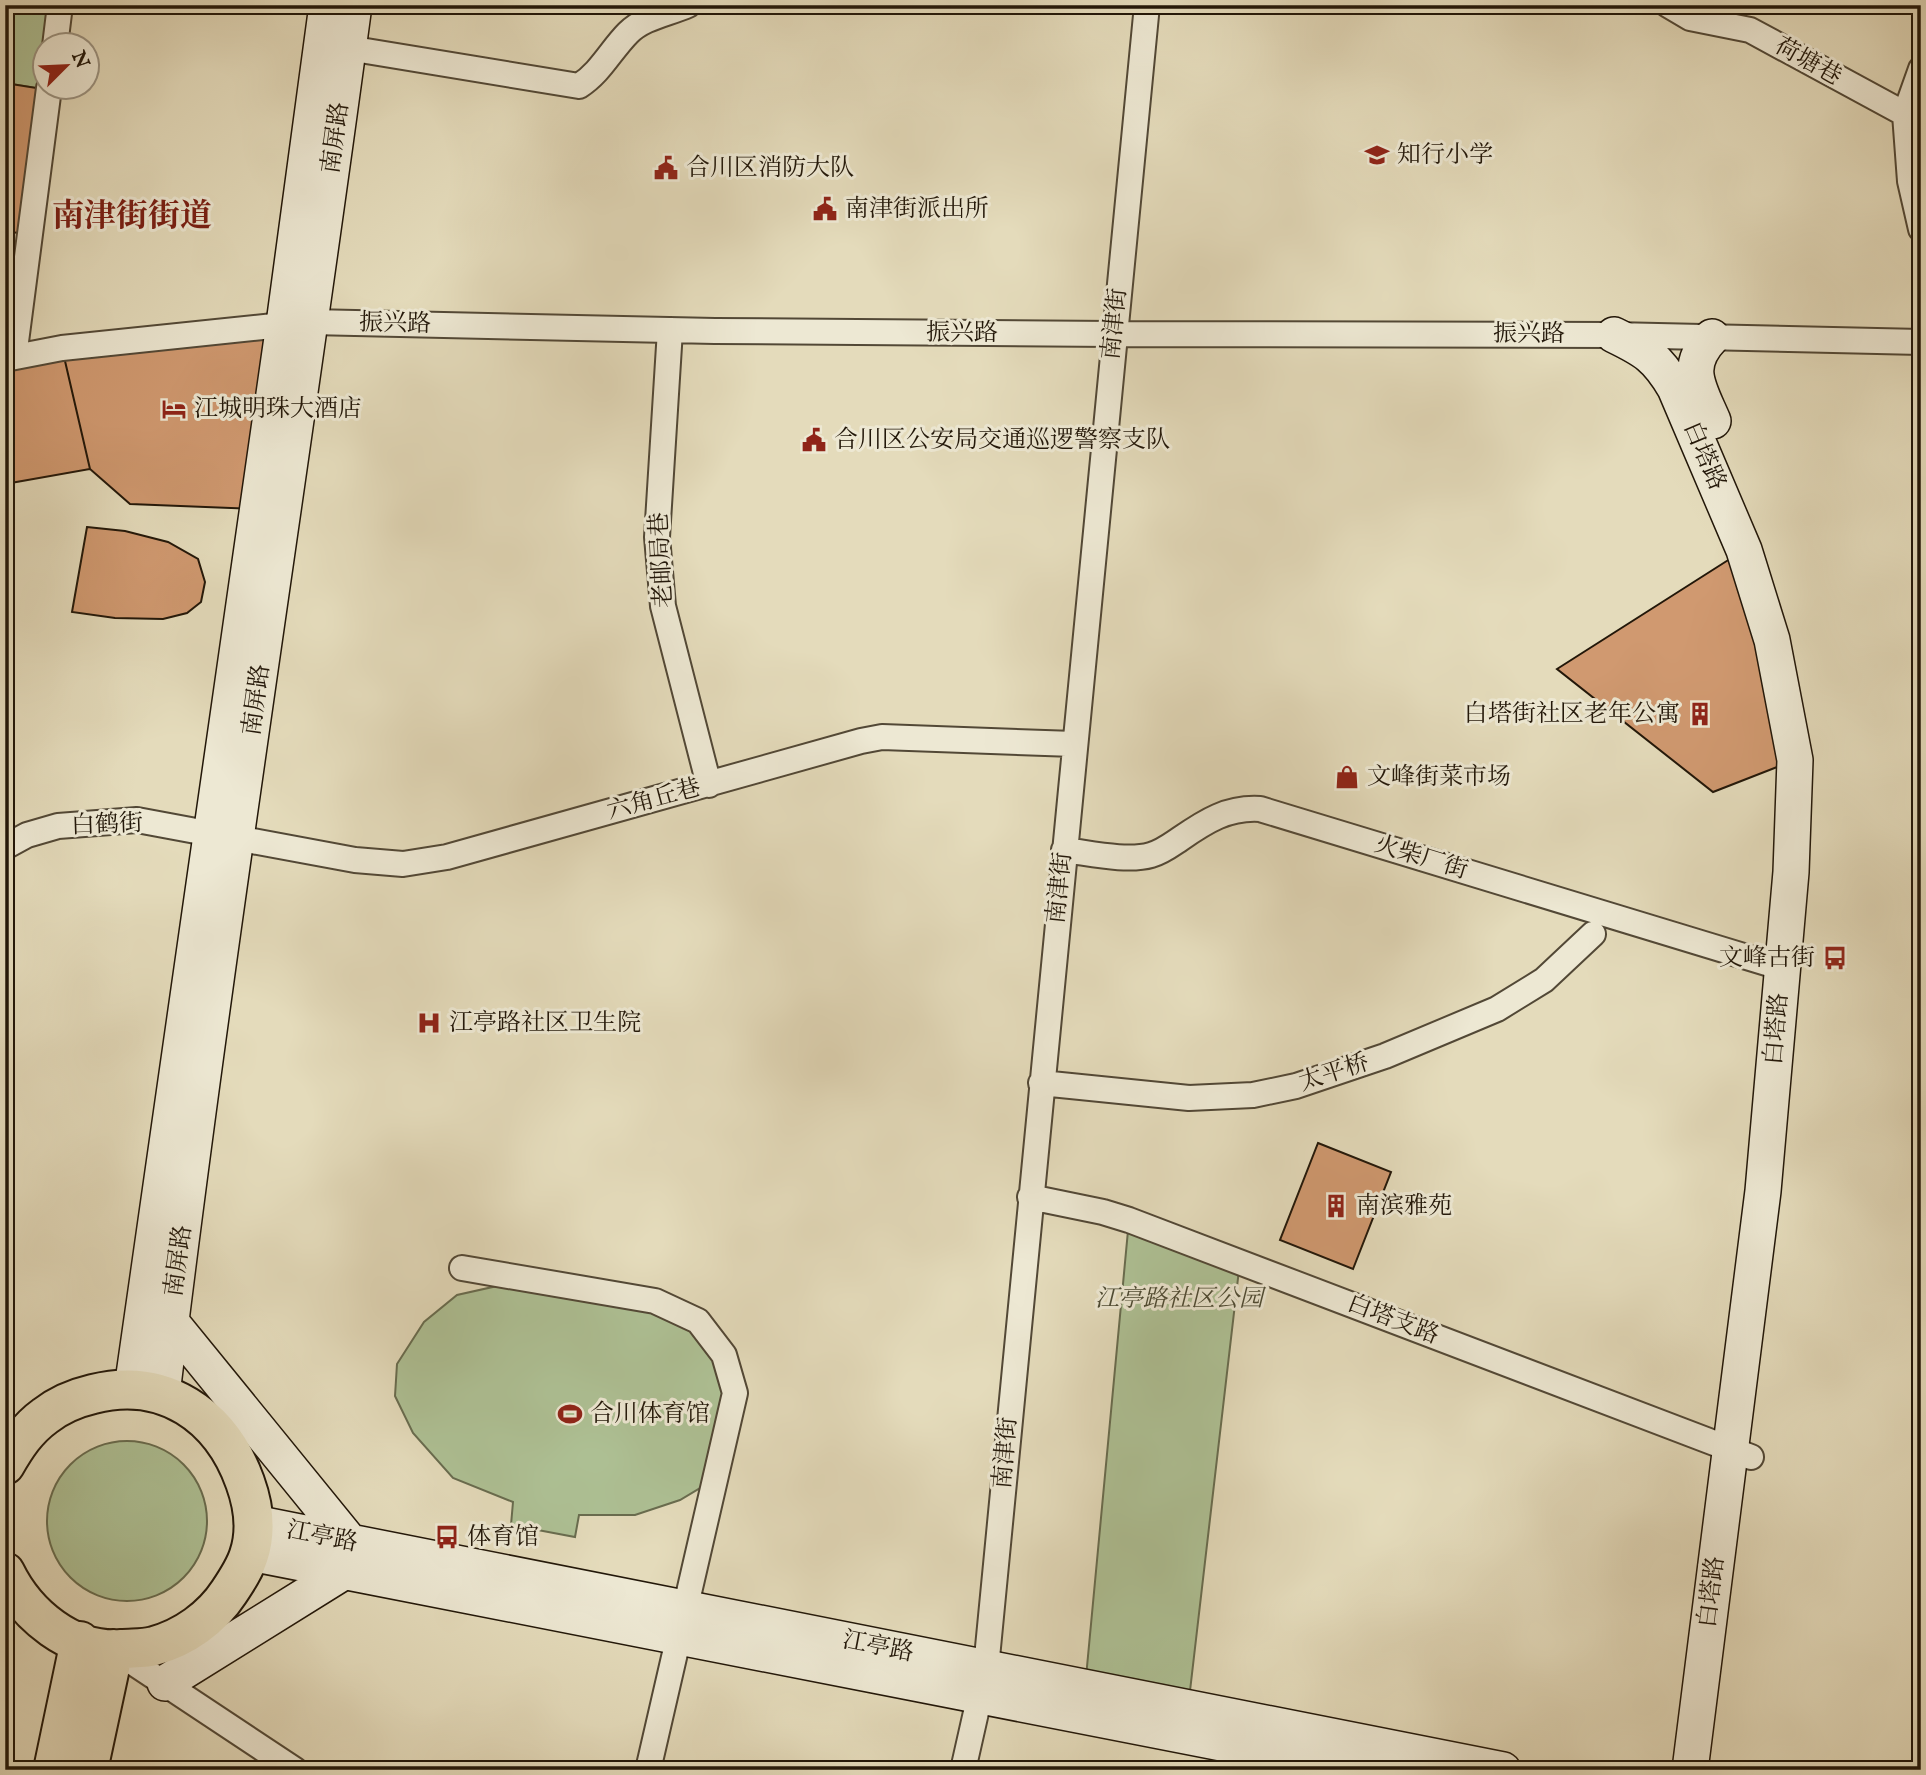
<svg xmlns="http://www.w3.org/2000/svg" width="1926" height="1775" viewBox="0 0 1926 1775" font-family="'IM FELL English','Noto Serif SC',serif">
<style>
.green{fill:#aec195;stroke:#686c4f;stroke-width:2}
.building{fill:#d09970;stroke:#221709;stroke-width:2}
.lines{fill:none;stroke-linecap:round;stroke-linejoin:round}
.street-casing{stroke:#524836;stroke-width:28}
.secondary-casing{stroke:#221709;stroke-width:38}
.primary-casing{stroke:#221709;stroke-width:42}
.street{stroke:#ede8d3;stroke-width:24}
.secondary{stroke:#ede8d3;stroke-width:35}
.primary{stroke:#e4dbbb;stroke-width:38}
.labels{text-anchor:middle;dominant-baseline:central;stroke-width:6;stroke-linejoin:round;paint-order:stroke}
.street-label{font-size:24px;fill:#221709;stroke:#ede8d3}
.poi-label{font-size:24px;fill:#221709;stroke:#ede8d3;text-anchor:start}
.park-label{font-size:24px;font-style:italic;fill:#4c4a33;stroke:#ede8d3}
.district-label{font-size:32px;font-weight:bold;fill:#7a1f14;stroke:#ede8d3}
</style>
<rect width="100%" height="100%" fill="#e4dbbb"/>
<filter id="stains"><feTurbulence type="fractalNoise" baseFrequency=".00286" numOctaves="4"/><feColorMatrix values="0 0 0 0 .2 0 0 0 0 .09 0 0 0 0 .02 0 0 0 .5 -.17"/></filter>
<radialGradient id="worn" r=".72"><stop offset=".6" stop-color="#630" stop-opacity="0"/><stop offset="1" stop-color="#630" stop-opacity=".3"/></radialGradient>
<!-- green -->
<path class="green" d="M5,5H60L46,46V88L49,90L5,83Z
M1129,1220L1240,1261L1188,1708L1085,1688Z
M524,1280L698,1321L735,1393L715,1479L680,1500L635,1515H579L575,1537L511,1525L513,1502L453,1478L413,1433L395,1396L397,1364L424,1322L457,1295Z
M47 1521a80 80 0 1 1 160 0a80 80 0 1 1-160 0Z"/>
<!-- building -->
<path class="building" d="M5,83L49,90L31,235L5,231Z
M284,324L258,509L130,504L90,469L62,348Z
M62,348L90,469L5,484V359Z
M87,527L125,531L168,542L198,559L205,582L201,602L187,613L163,619L115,618L72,612Z
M1744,550L1795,760L1713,792L1557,669Z
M1318,1143L1391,1172L1353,1269L1280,1240Z"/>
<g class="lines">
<!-- street casing -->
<g class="street-casing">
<path id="street" d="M1668,5L1690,18L1750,30L1905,114
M55,46L60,5
M348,48L579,86C600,73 611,50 628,33C644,17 668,14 688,5
M1921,69L1905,114L1910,181L1921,229
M670,330L657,537L663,606L709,785
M14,357L49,88
M5,359L62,348L311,322L715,331L1113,334L1614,335L1921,342
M236,838L355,860L403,864L447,857L861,741L882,737L1074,744
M5,847L27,835L58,826L137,820L212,834
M1064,850C1089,853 1127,862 1151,855C1162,852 1171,845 1180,839C1206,821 1228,807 1260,809L1783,968
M1041,1083L1189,1098L1253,1095L1296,1086L1385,1056L1497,1009L1544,980L1593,934
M1030,1197L1103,1212L1129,1220L1751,1457
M462,1268L655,1301L698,1321L724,1355L735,1393L648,1770
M114,1650L295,1770
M963,1770L986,1668L1147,5"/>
</g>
<!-- secondary casing -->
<g class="secondary-casing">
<path id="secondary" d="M1614,335C1645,350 1657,357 1675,388L1744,550L1772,640L1795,760L1791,872L1763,1191L1690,1770
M1712,337C1683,367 1699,388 1713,421
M171,1322L350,1542
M132,1389L284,324L327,5
M162,1394C218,930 292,468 354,5
M254,1523L1503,1770
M250,1553L1359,1770
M165,1683L345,1571"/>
</g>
<!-- primary casing -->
<g class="primary-casing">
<path id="primary" d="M5,1465C16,1446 27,1429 45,1416C59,1405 76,1398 93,1394C164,1376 221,1415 245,1482C253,1504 257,1531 249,1555C245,1568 237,1580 229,1592C212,1618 184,1638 154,1646C144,1649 132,1648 122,1649C71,1653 26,1615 5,1572
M53,1770L80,1641
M88,1770L114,1649"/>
</g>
<!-- street -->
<use href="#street" class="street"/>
<!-- secondary -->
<use href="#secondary" class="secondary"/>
<!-- primary -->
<use href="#primary" class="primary"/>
</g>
<!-- icons -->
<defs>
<g id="school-bare" transform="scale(1.89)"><path d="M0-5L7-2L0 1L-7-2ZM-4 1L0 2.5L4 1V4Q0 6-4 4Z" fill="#8f2418" stroke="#ede8d3" stroke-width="2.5" paint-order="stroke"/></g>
<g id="civic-bare" transform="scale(1.89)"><path d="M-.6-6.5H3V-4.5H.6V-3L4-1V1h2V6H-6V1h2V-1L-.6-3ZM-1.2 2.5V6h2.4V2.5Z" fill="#8f2418" stroke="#ede8d3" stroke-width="2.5" paint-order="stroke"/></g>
<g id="hotel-bare" transform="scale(1.89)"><path d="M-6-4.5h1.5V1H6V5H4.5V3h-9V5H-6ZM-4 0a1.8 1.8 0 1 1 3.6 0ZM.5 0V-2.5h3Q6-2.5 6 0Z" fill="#8f2418" stroke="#ede8d3" stroke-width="2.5" paint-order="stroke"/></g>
<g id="building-bare" transform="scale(1.89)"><path d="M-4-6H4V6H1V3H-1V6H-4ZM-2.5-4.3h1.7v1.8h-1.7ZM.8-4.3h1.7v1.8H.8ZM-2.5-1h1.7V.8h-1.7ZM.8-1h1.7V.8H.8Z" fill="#8f2418" stroke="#ede8d3" stroke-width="2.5" paint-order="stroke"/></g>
<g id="shop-bare" transform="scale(1.89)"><path d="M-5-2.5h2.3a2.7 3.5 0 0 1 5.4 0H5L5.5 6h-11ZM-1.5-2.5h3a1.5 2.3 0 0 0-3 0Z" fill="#8f2418" stroke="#ede8d3" stroke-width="2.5" paint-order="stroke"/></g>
<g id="bus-bare" transform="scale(1.89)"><path d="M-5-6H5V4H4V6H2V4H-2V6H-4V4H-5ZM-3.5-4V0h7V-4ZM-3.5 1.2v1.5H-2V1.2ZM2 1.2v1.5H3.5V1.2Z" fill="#8f2418" stroke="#ede8d3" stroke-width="2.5" paint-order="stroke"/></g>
<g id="hospital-bare" transform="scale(1.89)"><path d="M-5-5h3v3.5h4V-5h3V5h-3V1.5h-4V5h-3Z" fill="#8f2418" stroke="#ede8d3" stroke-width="2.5" paint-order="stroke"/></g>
<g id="stadium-bare" transform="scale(1.89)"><path d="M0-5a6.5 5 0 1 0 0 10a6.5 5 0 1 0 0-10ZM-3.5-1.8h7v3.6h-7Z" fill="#8f2418" stroke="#ede8d3" stroke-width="2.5" paint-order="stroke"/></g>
</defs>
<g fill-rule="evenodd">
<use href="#school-bare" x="1377" y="155"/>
<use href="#civic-bare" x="666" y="168"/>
<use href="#civic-bare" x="825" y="209"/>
<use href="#hotel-bare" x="174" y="409"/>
<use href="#civic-bare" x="814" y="440"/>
<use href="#building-bare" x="1700" y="714"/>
<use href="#shop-bare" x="1347" y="777"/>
<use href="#bus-bare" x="1835" y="958"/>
<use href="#hospital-bare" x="429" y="1023"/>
<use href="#building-bare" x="1336" y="1206"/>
<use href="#stadium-bare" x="570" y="1414"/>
<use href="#bus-bare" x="447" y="1537"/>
</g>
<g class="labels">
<!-- street labels -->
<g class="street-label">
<text transform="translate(1808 62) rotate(29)">荷塘巷</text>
<text transform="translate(336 138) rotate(-82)">南屏路</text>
<text transform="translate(395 324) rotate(1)">振兴路</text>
<text transform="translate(1115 324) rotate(-84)">南津街</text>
<text x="962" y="333">振兴路</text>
<text x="1529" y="334">振兴路</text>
<text transform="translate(1704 456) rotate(67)">白塔路</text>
<text transform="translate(662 560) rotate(-93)">老邮局巷</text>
<text transform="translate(257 700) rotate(-82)">南屏路</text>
<text transform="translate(654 800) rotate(-15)">六角丘巷</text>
<text transform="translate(107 825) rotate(-2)">白鹤街</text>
<text transform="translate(1421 858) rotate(17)">火柴厂街</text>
<text transform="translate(1060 888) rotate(-84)">南津街</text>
<text transform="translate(1777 1029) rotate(-85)">白塔路</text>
<text transform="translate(1334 1073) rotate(-18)">太平桥</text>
<text transform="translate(179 1261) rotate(-82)">南屏路</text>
<text transform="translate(1393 1320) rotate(21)">白塔支路</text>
<text transform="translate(1006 1453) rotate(-85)">南津街</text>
<text transform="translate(322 1537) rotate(11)">江亭路</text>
<text transform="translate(1712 1592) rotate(-83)">白塔路</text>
<text transform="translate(878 1647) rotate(11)">江亭路</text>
</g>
<!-- poi labels -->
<g class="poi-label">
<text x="1397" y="155">知行小学</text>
<text x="686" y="168">合川区消防大队</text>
<text x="845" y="209">南津街派出所</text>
<text x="194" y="409">江城明珠大酒店</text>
<text x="834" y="440">合川区公安局交通巡逻警察支队</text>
<text x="1680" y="714" text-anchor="end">白塔街社区老年公寓</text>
<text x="1367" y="777">文峰街菜市场</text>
<text x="1815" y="958" text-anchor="end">文峰古街</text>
<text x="449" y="1023">江亭路社区卫生院</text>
<text x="1356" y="1206">南滨雅苑</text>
<text x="590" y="1414">合川体育馆</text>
<text x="467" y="1537">体育馆</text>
</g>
<!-- park labels -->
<g class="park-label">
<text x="1179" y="1299">江亭路社区公园</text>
</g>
<!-- district labels -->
<g class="district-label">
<text x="132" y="217">南津街街道</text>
</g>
</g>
<!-- margin -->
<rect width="1926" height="1775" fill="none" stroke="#e4dbbb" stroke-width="28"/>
<rect x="7" y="7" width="1912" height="1761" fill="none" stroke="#221709" stroke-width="3.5"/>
<rect x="14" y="14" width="1898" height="1747" fill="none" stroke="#221709" stroke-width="2"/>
<!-- north arrow -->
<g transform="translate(66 66) rotate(66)"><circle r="33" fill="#ede8d3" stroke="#9c9482" stroke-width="2"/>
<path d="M0-5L12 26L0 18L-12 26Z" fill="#8f2418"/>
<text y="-10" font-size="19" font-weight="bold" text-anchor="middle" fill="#221709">N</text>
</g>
<rect width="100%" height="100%" filter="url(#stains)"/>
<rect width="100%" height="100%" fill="url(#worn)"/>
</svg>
